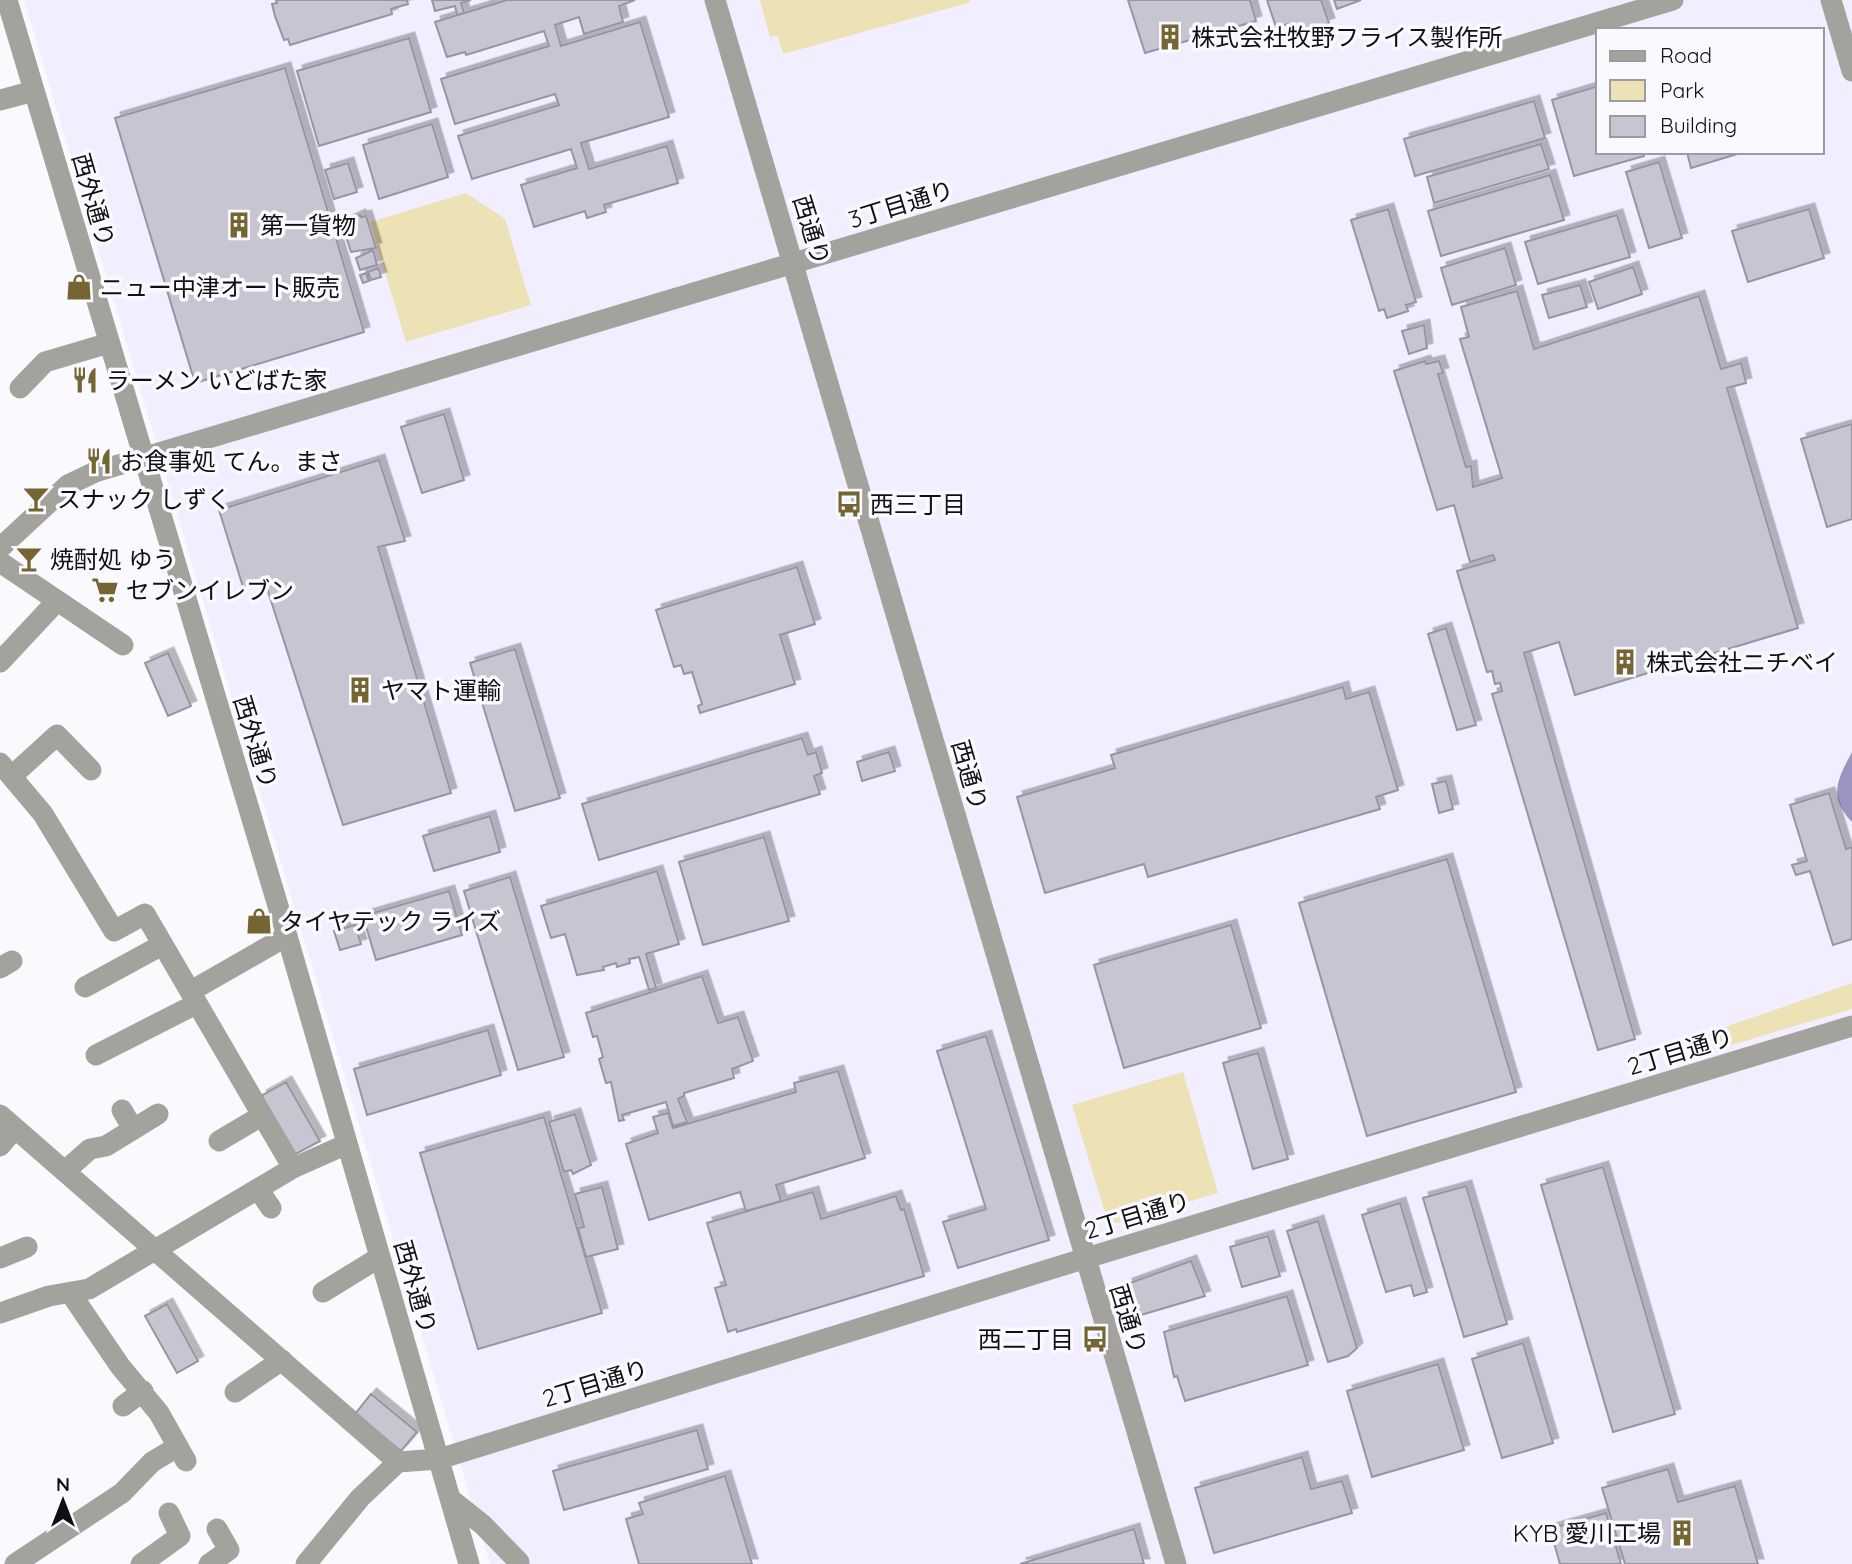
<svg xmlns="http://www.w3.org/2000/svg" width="1852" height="1564" viewBox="0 0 1852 1564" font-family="Quicksand,'Noto Sans JP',sans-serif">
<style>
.built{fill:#f1efff;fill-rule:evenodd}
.green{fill:#ede1b6}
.water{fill:#9c94c0}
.building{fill:#c7c5d2;stroke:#9695a0;stroke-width:2;filter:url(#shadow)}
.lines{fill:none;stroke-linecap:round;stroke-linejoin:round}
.minor{stroke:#a3a29d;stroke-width:21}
.labels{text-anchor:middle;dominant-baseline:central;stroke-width:7;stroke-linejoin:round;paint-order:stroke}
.poi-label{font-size:24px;fill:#101014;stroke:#faf9fe;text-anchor:start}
.street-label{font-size:24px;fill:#101014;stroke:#faf9fe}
</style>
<defs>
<filter id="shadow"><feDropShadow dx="5.5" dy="-5.5" stdDeviation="0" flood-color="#0004"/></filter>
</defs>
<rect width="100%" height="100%" fill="#faf9fe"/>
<!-- built -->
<path class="built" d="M24,0H1852V1564H490ZM1598,30H1822V152H1598Z"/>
<!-- green -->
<path class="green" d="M760,0H971L968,3L783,54L778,36L770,37Z
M466,193L505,219L531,305L406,342L370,222Z
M1852,983V1009L1681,1060L1705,1034Z
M1183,1072L1218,1193L1117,1223L1108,1222L1072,1105Z"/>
<!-- water -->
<path class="water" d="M1852,752V822C1828,797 1837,780 1852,752Z"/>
<!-- building -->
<path class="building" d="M276,0H407L408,4L391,9L392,14L290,45L288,39L284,40L275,16L272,4L277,3Z
M432,0H471L461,3L464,13L457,15L455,6L435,11Z
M507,0H635L619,6L623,22L584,34L579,17L555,25L561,46L640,22L669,117L581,143L589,169L667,146L678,183L604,205L606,212L587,218L585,211L534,227L521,185L577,168L571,149L472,179L458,136L559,105L555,94L455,124L441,79L549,46L544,31L466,55L465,52L447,57L435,22Z
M1128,0H1250L1256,21L1145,53Z
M1267,0H1321L1329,23L1292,35L1289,24L1276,27Z
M1334,0H1361L1337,9Z
M409,38L431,112L319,146L297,71Z
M285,68L364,332L195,383L115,118Z
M1598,86V152H1643L1644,156L1574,176L1552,100Z
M1534,101L1545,138L1415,176L1404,139Z
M432,124L448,177L379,199L363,145Z
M1541,144L1549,169L1434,203L1427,177Z
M1687,152H1744L1691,168Z
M1659,162L1682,238L1649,248L1626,172Z
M348,163L357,192L334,199L325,170Z
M1550,175L1564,220L1441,256L1428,211Z
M1388,209L1416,302L1406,305L1408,311L1387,318L1384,309L1379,311L1351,220Z
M1809,209L1824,258L1748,282L1732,231Z
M360,215L361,217L366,216L376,248L351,252L342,223Z
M1617,215L1630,257L1538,284L1525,242Z
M1505,248L1516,285L1452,305L1441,268Z
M373,250L377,265L360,270L356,258Z
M1633,267L1642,294L1598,309L1589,282Z
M378,268L381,277L371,280L368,272Z
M366,273L369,281L363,283L360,275Z
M1580,285L1587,307L1549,318L1542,295Z
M1517,291L1534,349L1699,296L1721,369L1741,363L1746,383L1727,388L1798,628L1575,695L1559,642L1524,653L1635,1039L1598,1050L1492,694L1502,691L1500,683L1495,684L1492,671L1487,672L1457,571L1495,560L1493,555L1470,562L1454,505L1437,510L1394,371L1425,361L1426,364L1439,361L1443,373L1438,374L1466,467L1471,466L1473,487L1502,478L1460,339L1469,337L1461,307Z
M1424,325L1427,348L1409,354L1402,331Z
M444,414L464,480L422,493L401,427Z
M1852,424V519L1827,527L1801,439Z
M379,460L405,541L378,547L451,793L343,825L264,579L243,587L219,510Z
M797,567L815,624L780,635L795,684L700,713L698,706L702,704L692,672L684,674L681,665L674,667L656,610Z
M1446,628L1476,725L1457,730L1428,634Z
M515,649L560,798L515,811L470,663Z
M168,653L191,706L168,716L145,663Z
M1343,687L1346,699L1369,692L1398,790L1376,797L1380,809L1148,877L1144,864L1045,893L1017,797L1115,768L1111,755Z
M802,738L808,755L816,752L822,773L814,776L820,794L599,860L582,804Z
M889,752L895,771L862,781L857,762Z
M1446,781L1453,809L1439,813L1432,784Z
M1829,793L1846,849L1852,847V939L1833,945L1810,871L1796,875L1792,865L1807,861L1790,805Z
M490,816L500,852L434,871L423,836Z
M764,837L789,921L703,945L679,862Z
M1447,859L1516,1092L1367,1136L1299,903Z
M657,871L679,944L646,954L656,988L649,990L639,957L629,959L630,963L617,967L616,963L603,967L604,970L577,975L565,934L551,938L541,906Z
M510,877L564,1057L518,1070L464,891Z
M449,891L462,935L376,960L363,916Z
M355,925L361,944L340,950L334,931Z
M1231,925L1261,1028L1124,1068L1094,965Z
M702,976L718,1023L738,1017L753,1061L732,1069L734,1078L684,1093V1096L678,1099L687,1122L673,1126L666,1102L622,1115L624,1120L619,1121L611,1082L606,1083L599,1059L603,1057L597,1036L593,1037L586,1013Z
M488,1030L501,1075L367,1115L354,1069Z
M986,1036L1049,1240L958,1268L943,1222L986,1209L937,1051Z
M1258,1053L1288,1159L1253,1169L1223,1063Z
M838,1071L865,1158L776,1185L781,1201L746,1211L740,1192L649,1220L626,1144L658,1133L653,1117L668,1113L673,1128L796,1092L794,1083Z
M286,1082L320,1141L294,1155L261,1096Z
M575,1114L591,1165L573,1174L571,1170L564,1172L549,1122Z
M544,1117L602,1313L478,1349L420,1153Z
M1603,1167L1675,1414L1613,1432L1541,1185Z
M1466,1186L1507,1324L1464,1337L1423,1198Z
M602,1187L618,1249L586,1257L578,1228L584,1227L575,1194Z
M813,1192L821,1219L896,1196L901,1210L904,1209L924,1276L737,1332L736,1329L728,1332L715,1288L726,1285L707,1223Z
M1400,1203L1427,1292L1414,1296L1411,1285L1386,1292L1362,1215Z
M1318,1221L1357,1348L1348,1356L1328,1362L1287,1231Z
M1268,1236L1280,1276L1242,1287L1230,1247Z
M1191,1261L1205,1296L1141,1315L1138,1306L1133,1305L1127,1284Z
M1287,1296L1308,1365L1185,1401L1177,1376L1174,1377L1164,1332Z
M167,1304L198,1361L177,1373L145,1316Z
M1523,1343L1553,1443L1502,1458L1472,1359Z
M1438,1364L1464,1450L1372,1477L1347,1391Z
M371,1394L417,1432L401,1451L355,1414Z
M697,1430L708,1469L564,1510L553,1471Z
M1302,1457L1311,1489L1342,1481L1352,1513L1214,1553L1195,1488Z
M1668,1469L1678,1502L1735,1486L1758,1564H1625L1602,1488Z
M725,1476L752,1564H639L626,1519L643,1514L639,1503Z
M1606,1513L1621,1564H1560L1550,1529Z
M1134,1529L1144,1564H1020Z"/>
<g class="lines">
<!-- minor -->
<path class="minor" d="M7,0L287,936L469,1564
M715,0C873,520 1018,1044 1176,1564
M1831,0L1852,71
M0,100L34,91
M20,388L45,362L109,343
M0,548L68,485L95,472L1673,0
M0,562L123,645
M0,662L57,601
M0,763L43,814L114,931L145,914L293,1168
M12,776L57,735L91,770
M0,968L12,961
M85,987L162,945
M191,991L287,936
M96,1055L196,1004
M122,1110L133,1129
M0,1115L398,1462L439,1459L1083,1259L1852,1026
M219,1141L261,1116
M0,1146L15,1128
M65,1171L90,1149L106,1146L158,1114
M258,1189L271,1208
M0,1258L27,1247
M323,1292L380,1257
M71,1294L120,1366L159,1413L186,1461
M0,1313L49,1296L89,1289L293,1168L347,1144
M235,1392L282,1360
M123,1406L143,1391
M453,1501L483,1525L519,1562
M15,1564L122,1493L152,1462L177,1447
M141,1564L180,1536L169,1513
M209,1564L229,1550L217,1529
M306,1564L360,1498L398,1462"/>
</g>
<!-- icons -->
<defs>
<g id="building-bare" transform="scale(2.1)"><path d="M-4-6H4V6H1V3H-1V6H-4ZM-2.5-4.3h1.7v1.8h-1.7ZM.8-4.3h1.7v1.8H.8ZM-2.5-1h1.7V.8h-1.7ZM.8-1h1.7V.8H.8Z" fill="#746533" stroke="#faf9fe" stroke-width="2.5" paint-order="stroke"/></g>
<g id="shop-bare" transform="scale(2.1)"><path d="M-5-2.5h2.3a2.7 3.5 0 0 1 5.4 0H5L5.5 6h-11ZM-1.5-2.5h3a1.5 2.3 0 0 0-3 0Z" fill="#746533" stroke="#faf9fe" stroke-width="2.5" paint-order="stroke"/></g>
<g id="restaurant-bare" transform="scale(2.1)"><path d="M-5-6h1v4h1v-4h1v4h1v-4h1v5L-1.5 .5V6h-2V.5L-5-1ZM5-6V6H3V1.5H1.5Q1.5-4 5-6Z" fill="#746533" stroke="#faf9fe" stroke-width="2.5" paint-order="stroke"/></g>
<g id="bar-bare" transform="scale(2.1)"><path d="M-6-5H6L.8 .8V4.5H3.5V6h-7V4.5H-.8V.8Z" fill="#746533" stroke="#faf9fe" stroke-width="2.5" paint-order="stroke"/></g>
<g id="bus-bare" transform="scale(2.1)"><path d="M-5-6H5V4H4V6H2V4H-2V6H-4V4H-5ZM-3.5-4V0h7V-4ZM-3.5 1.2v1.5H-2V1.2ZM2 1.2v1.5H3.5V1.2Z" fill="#746533" stroke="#faf9fe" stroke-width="2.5" paint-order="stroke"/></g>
<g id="supermarket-bare" transform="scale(2.1)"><path d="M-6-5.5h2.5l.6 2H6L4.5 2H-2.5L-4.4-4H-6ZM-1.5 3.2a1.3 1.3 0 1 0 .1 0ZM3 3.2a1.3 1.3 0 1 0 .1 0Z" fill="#746533" stroke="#faf9fe" stroke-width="2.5" paint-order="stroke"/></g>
</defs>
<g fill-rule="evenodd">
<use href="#building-bare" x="1170" y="37"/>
<use href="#building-bare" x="239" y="225"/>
<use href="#shop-bare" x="79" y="287"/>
<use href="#restaurant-bare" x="85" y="380"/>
<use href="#restaurant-bare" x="99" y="461"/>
<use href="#bar-bare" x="36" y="499"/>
<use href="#bus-bare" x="849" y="504"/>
<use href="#bar-bare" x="29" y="559"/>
<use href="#supermarket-bare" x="105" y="590"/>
<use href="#building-bare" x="1625" y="662"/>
<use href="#building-bare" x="360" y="690"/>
<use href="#shop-bare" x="259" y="921"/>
<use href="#bus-bare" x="1095" y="1339"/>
<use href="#building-bare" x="1682" y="1533"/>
</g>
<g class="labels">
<!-- poi labels -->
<g class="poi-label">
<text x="1191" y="37">株式会社牧野フライス製作所</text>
<text x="260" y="225">第一貨物</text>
<text x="100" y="287">ニュー中津オート販売</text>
<text x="106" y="380">ラーメン いどばた家</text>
<text x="120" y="461">お食事処 てん。まさ</text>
<text x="57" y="499">スナック しずく</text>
<text x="870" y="504">西三丁目</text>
<text x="50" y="559">焼酎処 ゆう</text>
<text x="126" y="590">セブンイレブン</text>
<text x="1646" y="662">株式会社ニチベイ</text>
<text x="381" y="690">ヤマト運輸</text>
<text x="280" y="921">タイヤテック ライズ</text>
<text x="1074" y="1339" text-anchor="end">西二丁目</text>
<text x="1661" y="1533" text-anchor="end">KYB 愛川工場</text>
</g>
<!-- street labels -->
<g class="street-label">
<text transform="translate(94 200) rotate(74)">西外通り</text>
<text transform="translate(901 204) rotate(-17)">3丁目通り</text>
<text transform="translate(812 230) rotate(73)">西通り</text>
<text transform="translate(256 742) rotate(73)">西外通り</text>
<text transform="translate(970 775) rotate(74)">西通り</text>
<text transform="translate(1680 1051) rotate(-17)">2丁目通り</text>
<text transform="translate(1137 1215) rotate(-17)">2丁目通り</text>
<text transform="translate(416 1287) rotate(74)">西外通り</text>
<text transform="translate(1129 1319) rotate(73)">西通り</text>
<text transform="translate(595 1383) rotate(-17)">2丁目通り</text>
</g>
</g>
<!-- legend -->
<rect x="1596" y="28" width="228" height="126" fill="#faf9fe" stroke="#9c9ca0" stroke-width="2"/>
<rect x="1610" y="51" width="35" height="10" fill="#a3a29d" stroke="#9c9ca0" stroke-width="2"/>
<text x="1660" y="63" font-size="21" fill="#101014">Road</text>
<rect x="1610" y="80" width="35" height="21" fill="#ede1b6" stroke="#9c9ca0" stroke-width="2"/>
<text x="1660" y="98" font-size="21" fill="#101014">Park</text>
<rect x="1610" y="116" width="35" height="21" fill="#c7c5d2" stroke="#9c9ca0" stroke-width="2"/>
<text x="1660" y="133" font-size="21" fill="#101014">Building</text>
<!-- north arrow -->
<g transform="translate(63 1501)" stroke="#faf9fe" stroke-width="5" paint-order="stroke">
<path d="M0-5L12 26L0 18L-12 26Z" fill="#101014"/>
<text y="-10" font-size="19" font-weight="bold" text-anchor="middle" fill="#101014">N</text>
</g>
</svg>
